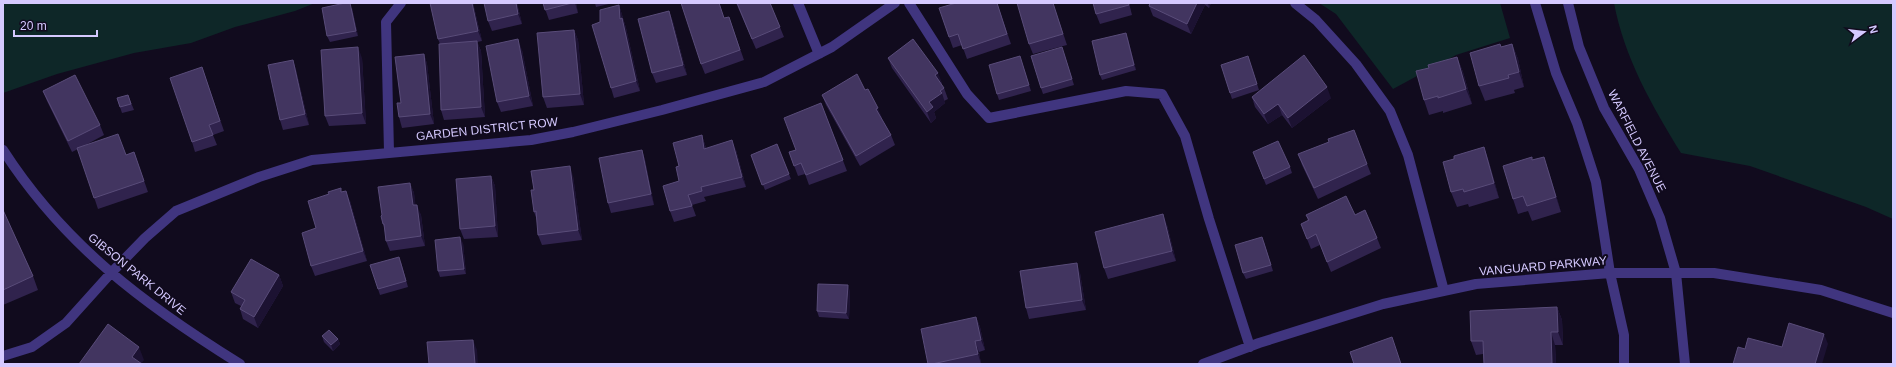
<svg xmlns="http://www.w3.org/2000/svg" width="1896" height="367" viewBox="0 0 1896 367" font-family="Arial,sans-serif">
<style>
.green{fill:#0e2728}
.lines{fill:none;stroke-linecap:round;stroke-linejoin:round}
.minor{stroke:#40357f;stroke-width:10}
.wall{fill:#30234d}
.shaded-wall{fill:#1c1232}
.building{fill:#423560;stroke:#594c79}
.labels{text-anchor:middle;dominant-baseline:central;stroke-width:4;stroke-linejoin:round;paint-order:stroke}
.street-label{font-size:12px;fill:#d5c9ff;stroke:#110b1e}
</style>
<rect width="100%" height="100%" fill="#110b1e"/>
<!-- green -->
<path class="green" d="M3,3H315L295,11L235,27L191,43L134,53L57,74L3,93Z
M1319,3H1500L1510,38L1456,55L1393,89L1336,14Z
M1614,3H1893V219L1866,207L1750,166L1681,153C1652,106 1624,57 1614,3Z"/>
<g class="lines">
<!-- minor -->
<path class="minor" d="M798,3L819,54
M909,3L967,94L989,118L1126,91L1162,94L1185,136L1209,219L1250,347
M1295,3L1316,20L1356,64L1390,111L1408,155L1444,291
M1535,3L1556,73L1577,123L1596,182L1610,273L1624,335V364
M1568,3L1579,47L1604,108L1639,169L1660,218L1676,273L1685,364
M3,150C64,245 145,305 240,364
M389,152L386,22L401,3
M3,356L32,347L66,323L111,273L145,238L176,211L259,177L312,160L531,140L573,132L662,110L764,82L832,47L895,3
M1203,364L1259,343L1383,304L1476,284L1610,273H1714L1821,290L1893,313"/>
</g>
<!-- wall -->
<path class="wall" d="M473,3L482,41L477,42L481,51L485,117L444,120L441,110L440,44L438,39Z
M517,3L522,24L492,31L488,21Z
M543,3H576L578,13L549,20Z
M595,3H613L596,7Z
M736,3H770L784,37L756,49Z
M997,3L1011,44L967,59L962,45L953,48L949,37Z
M1053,3L1067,45L1033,54L1029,44Z
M1129,3L1132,15L1100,24L1096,14Z
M1150,3H1211L1209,8L1205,5L1191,34L1153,16L1149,6Z
M619,5L626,28L640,91L614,98L611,88L600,22Z
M352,8L358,36L330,42L327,36Z
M669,11L673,22L687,75L656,83L652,73Z
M729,17L744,60L705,74L701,64L724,18Z
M574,30L578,40L584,105L547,108L543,97Z
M1128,39L1136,70L1102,80L1100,75Z
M1512,44L1518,59L1524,87L1514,90L1515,93L1485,101L1479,86L1501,47Z
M522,50L533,106L501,112L497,102Z
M1064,53L1074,85L1043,94L1041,88Z
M424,54L427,64L434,124L402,128L399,117L401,103Z
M1020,56L1031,91L999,100L997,94Z
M1248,56L1259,90L1232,99L1230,93Z
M1457,57L1463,72L1472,104L1443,113V111L1429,115L1424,100L1429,68Z
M362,58L366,124L329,126L325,116Z
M888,58L942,83L941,84L944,88L948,99L944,101L945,103L934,112L936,118L931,123L892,68Z
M293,60L296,70L309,125L283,130L280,120Z
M202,67L224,131L213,135L217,145L195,152L192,142Z
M865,90L891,135L895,145L860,166L826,105L822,95Z
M43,91L100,125L104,135L82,147L126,155L134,152L148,192L98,209L78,149L72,152L47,101Z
M128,95L134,110L122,113L117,98Z
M1252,97L1331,98L1292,128L1282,115L1268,124L1255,107Z
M821,103L847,171L809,185L805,174L798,176L789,152L796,150Z
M702,135L706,148L736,150L746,187L704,197L706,201L692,205L696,216L674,222L670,211L679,181V166Z
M777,144L791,179L765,190L751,155Z
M1484,147L1489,162L1499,198L1469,207L1468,204L1457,207L1451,192L1454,159Z
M642,150L645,160L654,205L611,213L608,203Z
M1253,152L1290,167L1292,173L1266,185Z
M1298,154L1367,164L1371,174L1318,199L1302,165Z
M1533,160L1549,172L1561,212L1532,221L1528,211L1518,214L1513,199Z
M491,176L495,186L498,237L464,239L460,229Z
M573,176L582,240L542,245L538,235L537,220L534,212V190Z
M410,183L414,193L415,205L421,215L425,246L390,251L386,241L385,230L383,224L382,215Z
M342,192L350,201L367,261L315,276L311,266L316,228Z
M3,210L33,276L38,290L3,305Z
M1306,215H1355L1377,238L1381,248L1331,272L1320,245L1311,249L1301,224L1308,221Z
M1167,225L1176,261L1108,279L1104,268Z
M1264,242L1273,271L1246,279L1243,273Z
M463,243L466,274L440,277L438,271Z
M401,262L408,287L380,295L378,289Z
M1080,273L1086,310L1029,319L1026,308Z
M279,275L283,286L258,328L243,319L240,309L241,306L235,303L231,292Z
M850,291L849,319L819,317L817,311Z
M1557,307L1562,320L1563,345H1555L1556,364H1484L1483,354L1476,355L1471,341Z
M976,317L980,327L985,350L979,352L981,364H928Z
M322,336L338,339L340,344L333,351L324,342Z"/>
<!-- shaded-wall -->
<path class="shaded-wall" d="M351,3L352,8L358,36L356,31Z
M472,3H473L482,41L478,31Z
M516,3H517L522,24L518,14Z
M575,3H576L578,13Z
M1197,3H1204L1205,5L1191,34L1187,24Z
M1208,3H1211L1209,8Z
M619,5L626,28L640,91L636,81L620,19Z
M669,11L673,22L687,75L683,65Z
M574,30L578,40L584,105L580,94Z
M1126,33L1128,39L1136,70L1134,65Z
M518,39L522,50L533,106L529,96Z
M477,41L481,51L485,117L481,107Z
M1512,44L1518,59L1524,87L1519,72Z
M358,47L362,58L366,124L362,113Z
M424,54L427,64L434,124L430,114Z
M1457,57L1463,72L1472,104L1466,89Z
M293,60L296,70L309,125L305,114Z
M938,73L942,83L939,86L935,75Z
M1327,87L1331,98L1292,128L1288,118Z
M942,93L945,103L934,112L936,118L931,123L927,112L929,102Z
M1278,104L1282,115L1268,124L1264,114Z
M878,108L882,118L880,119L876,109Z
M702,135L705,145L708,159L704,149Z
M732,140L736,150L746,187L742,177Z
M1484,147L1489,162L1499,198L1494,183Z
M642,150L645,160L654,205L651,194Z
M1544,157L1549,172L1561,212L1556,197Z
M570,166L573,176L582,240L578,230Z
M491,176L495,186L498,237L495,226Z
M410,183L414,193L417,215L413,205Z
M346,191L350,201L367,261L363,251Z
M417,205L421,215L425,246L421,236Z
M1163,214L1167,225L1176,261L1172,251Z
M460,237L463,243L466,274L464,269Z
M1077,263L1080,273L1086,310L1082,300Z
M279,275L283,286L258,328L254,317Z
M848,285L850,291L849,319L846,313Z
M1557,307L1562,320L1563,345L1558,332Z
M976,317L980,327L985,350L981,340Z
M1551,332L1555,345L1556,364H1552V363Z
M1824,334L1828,344L1822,364H1815Z
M338,339L340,344L333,351L331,345Z
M473,340L477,350L478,364H475Z
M975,341L979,352L981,364L978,354Z
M139,347L144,360L141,364L132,357Z"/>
<!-- building -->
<path class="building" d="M345,3H350L356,31L327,36L322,8Z
M430,3H472L478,31L438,39Z
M484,3H516L518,14L488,21Z
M543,3H572L545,10Z
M681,3H719L724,18L729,17L740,50L701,64Z
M737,3H770L780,27L752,39Z
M956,3H997L1007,34L963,49L958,34L949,37L939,8Z
M1017,3H1053L1063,34L1029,44Z
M1093,3H1128L1129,5L1096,14Z
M1150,3H1197L1187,24L1149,6Z
M619,5L620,19L622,18L636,81L611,88L592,25L600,22V10Z
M669,11L683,65L652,73L638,19Z
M574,30L580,94L543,97L537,33Z
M1126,33L1134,65L1100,75L1092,41Z
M518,39L529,96L497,102L486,46Z
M913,39L938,73L935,75L944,88L940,91L942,93L929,102L933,107L927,112L888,58Z
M477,41L481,107L441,110L439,44Z
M1500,44L1501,47L1512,44L1519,72L1508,75L1509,78L1479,86L1470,53Z
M358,47L362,113L325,116L321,50Z
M1062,47L1072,79L1041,88L1031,56Z
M424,54L430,114L399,117L397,103H401L395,57Z
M1304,55L1327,87L1288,118L1278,104L1264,114L1252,97Z
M1020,56L1029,85L997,94L989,65Z
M1248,56L1257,84L1230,93L1221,65Z
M1457,57L1466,89L1438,98V96L1424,100L1416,71L1429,68L1428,65Z
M293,60L305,114L280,120L268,65Z
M202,67L220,121L209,125L213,135L192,142L170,78Z
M857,74L865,90L868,89L878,108L876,109L891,135L856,156L822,95Z
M75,75L100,125L68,141L43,91Z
M128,95L131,104L120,107L117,98Z
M821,103L843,160L806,175L801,163L794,166L789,152L796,150L784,118Z
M1354,130L1367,164L1314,188L1298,154L1329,142L1328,139Z
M118,134L126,155L134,152L144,181L94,198L77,148Z
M702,135L704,149L732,140L742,177L701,187L702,191L688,195L692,206L670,211L663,186L679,181L676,167L679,166L673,143Z
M1278,141L1290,167L1264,179L1253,152Z
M777,144L789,174L762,185L751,155Z
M1484,147L1494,183L1464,192L1463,189L1451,192L1443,162L1454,159V156Z
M642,150L651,194L608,203L599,158Z
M1532,157V160L1544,157L1556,197L1527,206L1523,196L1513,199L1503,166Z
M570,166L578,230L538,235L536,211L534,212L531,190H534L531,171Z
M491,176L495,226L460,229L456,179Z
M410,183L413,205H417L421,236L386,241L384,224H383L381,216L382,215L378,187Z
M341,188V192L346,191L363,251L311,266L302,233L316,228L308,201L329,194L328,192Z
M1346,196L1355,215L1365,210L1377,238L1327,262L1316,234L1307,239L1301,224L1309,220L1306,215Z
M3,210L33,276L3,290Z
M1163,214L1172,251L1104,268L1095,232Z
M460,237L464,269L438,271L435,240Z
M1262,237L1271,265L1243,273L1235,245Z
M399,257L406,281L378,289L370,265Z
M251,259L279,275L254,317L240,309L245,300L231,292Z
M1077,263L1082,300L1026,308L1020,271Z
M818,284L848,285L846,313L817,311Z
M1557,307L1558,332H1551L1552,363L1546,364H1484L1483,341H1471L1470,311Z
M976,317L981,340L975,341L978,354L932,364H928L921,329Z
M1789,323L1824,334L1815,364H1733L1738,347L1745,349L1748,338L1782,347Z
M108,324L139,347L132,357L142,364H79Z
M329,330L338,339L331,345L322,336Z
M1392,337L1401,364H1354L1350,352Z
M473,340L475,364H429L427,342Z"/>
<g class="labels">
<!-- street labels -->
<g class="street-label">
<text transform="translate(487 129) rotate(-6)">GARDEN DISTRICT ROW</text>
<text transform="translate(1637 141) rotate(63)">WARFIELD AVENUE</text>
<text transform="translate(1543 266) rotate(-5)">VANGUARD PARKWAY</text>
<text transform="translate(137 274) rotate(39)">GIBSON PARK DRIVE</text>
</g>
</g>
<!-- border -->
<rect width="1896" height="367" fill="none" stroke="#d5c9ff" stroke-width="8"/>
<!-- north arrow -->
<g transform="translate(1864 32) rotate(75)" stroke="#110b1e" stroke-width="3" paint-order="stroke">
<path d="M0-3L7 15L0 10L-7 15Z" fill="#d5c9ff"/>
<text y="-6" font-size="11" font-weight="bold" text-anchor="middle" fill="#d5c9ff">N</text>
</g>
<!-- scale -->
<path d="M14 30v6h83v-6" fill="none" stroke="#d5c9ff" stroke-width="2"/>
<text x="20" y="30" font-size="12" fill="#d5c9ff" stroke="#110b1e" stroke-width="3" paint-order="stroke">20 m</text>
</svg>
